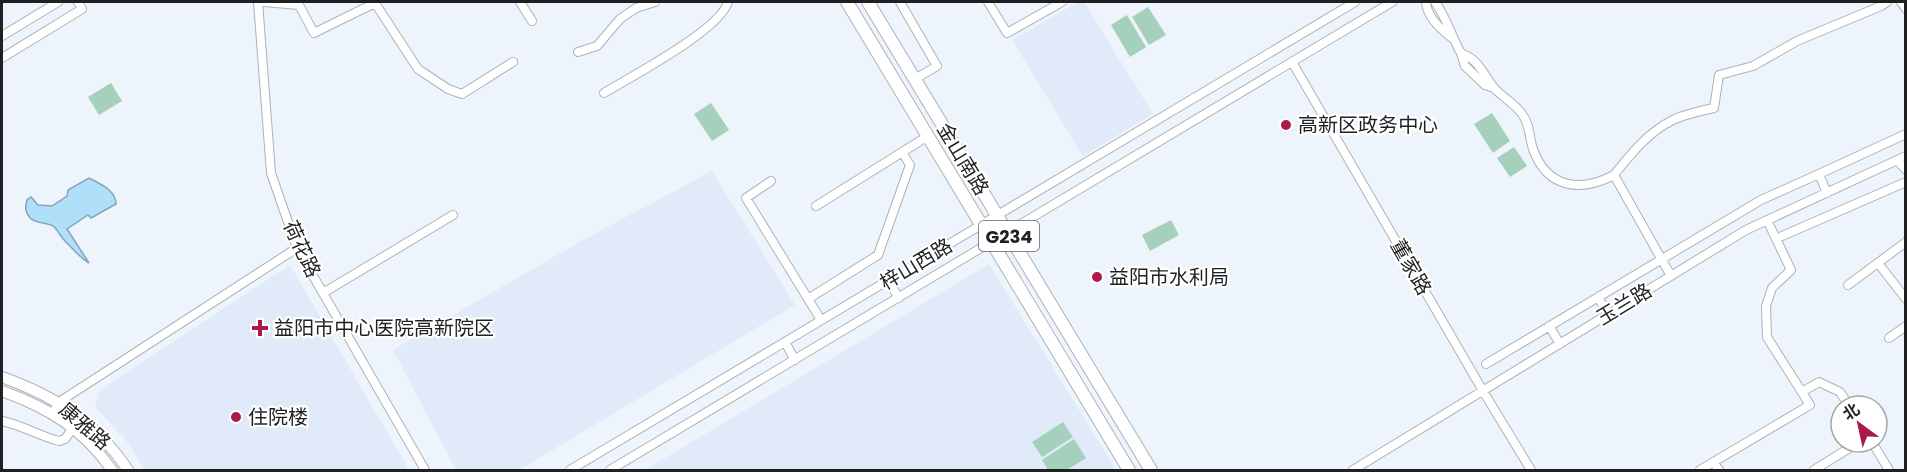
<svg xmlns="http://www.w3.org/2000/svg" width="1907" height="472" viewBox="0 0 1907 472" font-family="Poppins,'Noto Sans SC',sans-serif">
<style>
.built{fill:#e0eaf8}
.green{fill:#a5d0bb}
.water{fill:#afdff9;stroke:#84a6b8;stroke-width:1.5}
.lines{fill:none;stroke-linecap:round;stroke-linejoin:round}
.minor-casing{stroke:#adb2b9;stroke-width:10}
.major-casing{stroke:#adb2b9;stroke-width:12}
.highway-casing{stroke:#adb2b9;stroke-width:14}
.minor{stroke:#fff;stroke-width:8}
.major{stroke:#fff;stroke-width:10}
.highway{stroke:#fff;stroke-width:12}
.poi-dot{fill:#ac194b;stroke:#fff;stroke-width:2}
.labels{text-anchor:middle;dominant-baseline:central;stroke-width:4.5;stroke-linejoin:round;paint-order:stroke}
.shield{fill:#fff;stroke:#626364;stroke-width:1.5}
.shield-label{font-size:18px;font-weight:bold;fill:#1e2022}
.poi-label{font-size:20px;fill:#1e2022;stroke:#fff;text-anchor:start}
.street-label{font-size:20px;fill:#1e2022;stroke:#fff}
</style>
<rect width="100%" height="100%" fill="#eef4fb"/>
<!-- built -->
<path class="built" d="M1078,2H1084L1153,114L1083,156L1012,40Z
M712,171L795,305L519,470H456L393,350L583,240Z
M989,264L1116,470H645Z
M290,265L409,470H145L125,439L95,407L100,390Z"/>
<!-- green -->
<path class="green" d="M1148,7L1166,35L1149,45L1132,17Z
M1127,15L1146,47L1130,57L1111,25Z
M111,83L122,101L99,115L88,97Z
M711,103L729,130L712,141L694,114Z
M1492,113L1510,141L1493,153L1474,124Z
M1514,147L1527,166L1510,177L1497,158Z
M1171,220L1179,235L1150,251L1142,235Z
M1063,422L1073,437L1042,457L1032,442Z
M1074,439L1086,458L1067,470H1048L1042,460Z"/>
<!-- water -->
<path class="water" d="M89,178C100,184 116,190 116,204L91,218L88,215L67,229L89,263C79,257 73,249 65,241C60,236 58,230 53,226C46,222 36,224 30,218C25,212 25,207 27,200L31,197L38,205L52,206L67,196L68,190Z"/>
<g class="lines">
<!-- minor casing -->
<g class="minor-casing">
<path id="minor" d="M258,2L271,173L297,248L425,470
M264,2L299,5L314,33L375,3L418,69L448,89L462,94L513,62
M520,2L532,21
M900,2L937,66L915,79
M988,2L1007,33L1062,2
M1426,2C1427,17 1440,29 1452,38
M1435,2C1447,18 1451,36 1461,53
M1901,2L1906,9
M2,36L58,2
M578,52L597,46L620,19L636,8L655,2
M2,58L82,9L78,2
M1292,62L1483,391L1531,470
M1494,88L1485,85L1465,66L1461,53C1465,55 1470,57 1473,60C1482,67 1487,80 1495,89C1504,98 1515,104 1522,114C1530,124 1529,137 1533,149C1547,188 1580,193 1614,175L1671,276
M604,93C632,76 720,30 728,2
M1897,160L1906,170
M1614,175C1631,154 1648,132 1673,120C1685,114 1700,111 1714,108L1719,75L1753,66L1797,41L1881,6L1887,2
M771,181L746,198L821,320
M1827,193L1819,174L1906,134
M816,206L928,136
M1782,236L1906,182
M1878,263L1906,299
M888,281L899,298
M1848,285L1906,242
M323,293L453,215
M1598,297L1608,314
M808,299L878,255L910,165L902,152
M1549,326L1560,344
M1889,338L1906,326
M785,342L795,360
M1486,364L1761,200L1819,174
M1802,392L1819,382L1840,392L1849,406
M53,413L59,402L297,248
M2,421C22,425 39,436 59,441L65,439L80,418
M1872,442L1889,470
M1714,463L1719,470
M570,470L1355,2
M610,470L1392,2
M1353,470L1746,230L1906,156
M1700,470L1810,405L1767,337L1766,306L1772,288L1791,270L1767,220
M1814,470L1859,442"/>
</g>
<!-- major casing -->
<g class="major-casing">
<path id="major" d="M2,377C55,396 96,422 128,470
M2,391C49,408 83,429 112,470"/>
</g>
<!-- highway casing -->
<g class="highway-casing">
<path id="highway" d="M847,2L1129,470
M868,2L1151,470"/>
</g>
<!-- minor -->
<use href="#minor" class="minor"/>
<!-- major -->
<use href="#major" class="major"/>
<!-- highway -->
<use href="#highway" class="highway"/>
</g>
<!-- markers -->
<g class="poi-dot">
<circle cx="1286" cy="125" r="6"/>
<circle cx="1097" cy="277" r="6"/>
<path d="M257 319h6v6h6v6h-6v6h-6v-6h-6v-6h6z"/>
<circle cx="236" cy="417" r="6"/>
</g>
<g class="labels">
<!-- shield labels -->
<rect class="shield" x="979" y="221" width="60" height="30" rx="4.5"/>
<g class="shield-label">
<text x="1009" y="236">G234</text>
</g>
<!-- poi labels -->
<g class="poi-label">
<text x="1298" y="125">高新区政务中心</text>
<text x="1109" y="277">益阳市水利局</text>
<text x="274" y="328">益阳市中心医院高新院区</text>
<text x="248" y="417">住院楼</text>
</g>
<!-- street labels -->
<g class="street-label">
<text transform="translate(963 159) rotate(59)">金山南路</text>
<text transform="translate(302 249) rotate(65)">荷花路</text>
<text transform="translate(916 264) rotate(-31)">梓山西路</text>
<text transform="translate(1411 267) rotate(60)">董家路</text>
<text transform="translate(1624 304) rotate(-31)">玉兰路</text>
<text transform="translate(85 426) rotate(41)">康雅路</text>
</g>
</g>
<!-- border -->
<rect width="1907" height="472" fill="none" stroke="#1e2022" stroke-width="6"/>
<!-- north arrow -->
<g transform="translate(1859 424) rotate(327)"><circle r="28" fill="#ffffff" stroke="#a5a6a7" stroke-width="1.5"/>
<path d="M0-4.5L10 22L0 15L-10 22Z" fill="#ac194b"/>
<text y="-9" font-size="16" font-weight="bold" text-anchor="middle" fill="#1e2022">北</text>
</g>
</svg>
